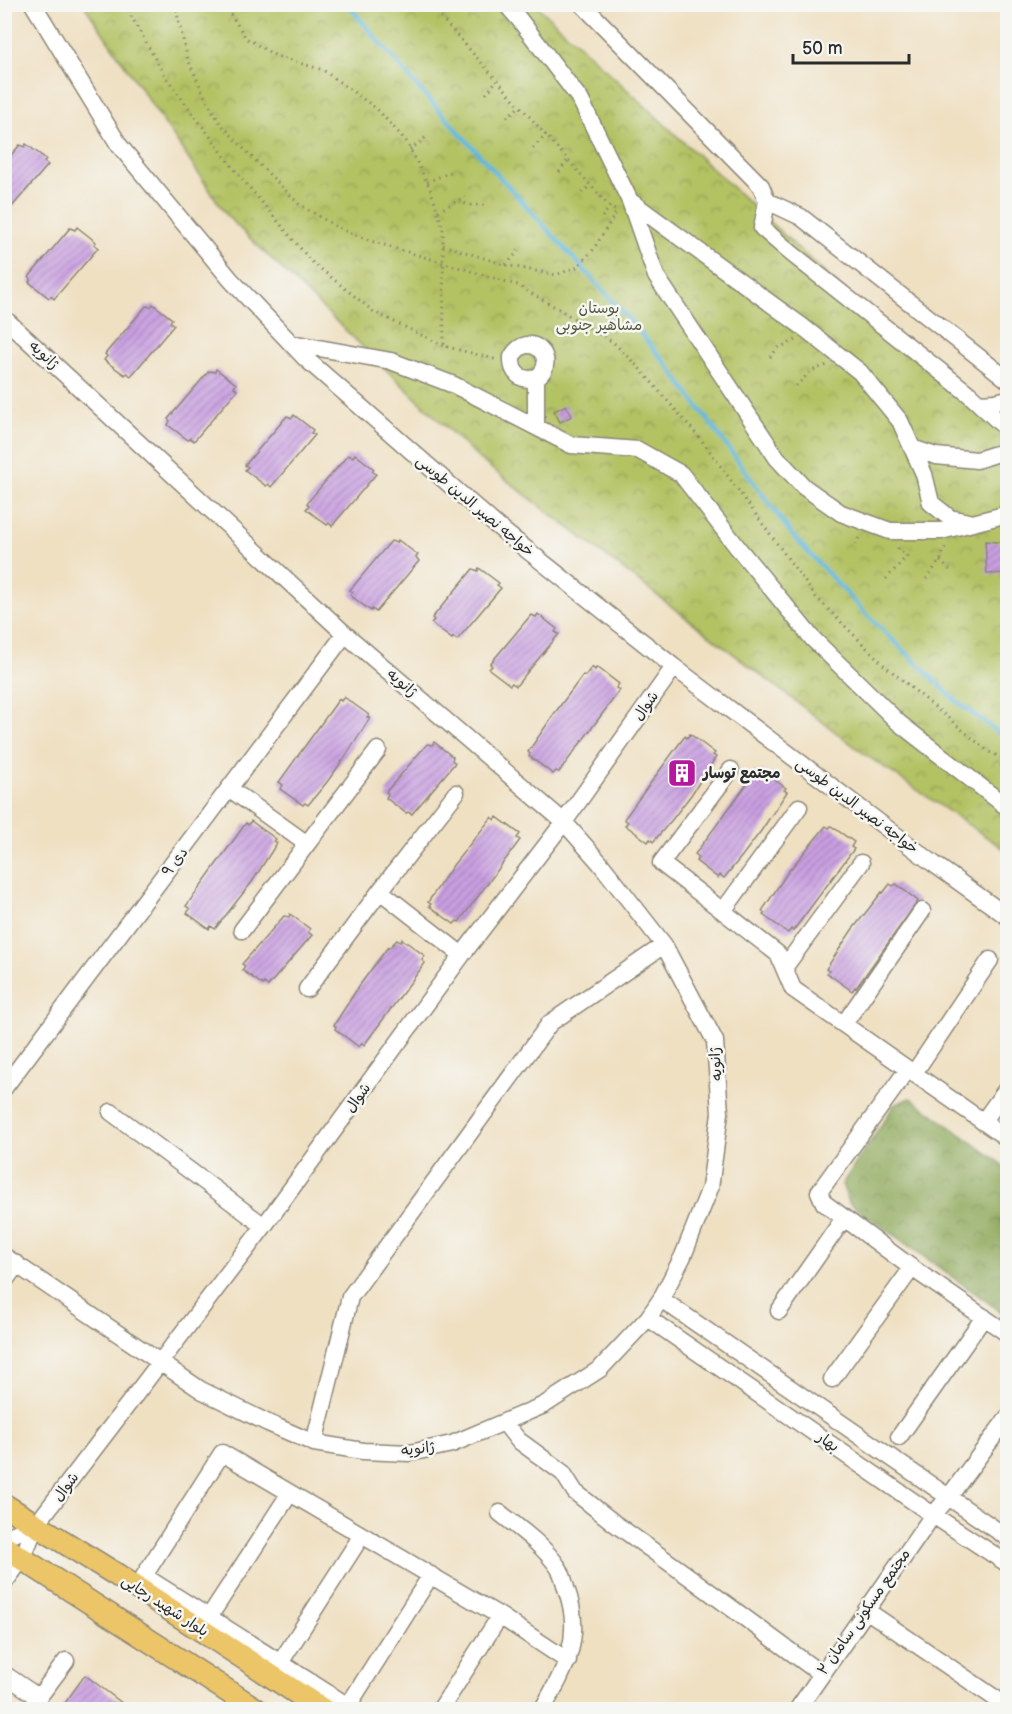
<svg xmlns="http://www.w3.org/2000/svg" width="1012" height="1714" viewBox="0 0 1012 1714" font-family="'Balsamiq Sans','Playpen Sans Arabic',sans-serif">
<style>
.forest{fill:url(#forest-crowns);stroke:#5c6a42;stroke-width:1.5}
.park{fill:url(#park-crowns);stroke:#6f7648;stroke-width:1.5}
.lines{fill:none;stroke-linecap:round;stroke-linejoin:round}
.stream{stroke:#5eb8dc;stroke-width:4.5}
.building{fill:url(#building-hatch)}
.minor-casing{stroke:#8d8676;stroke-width:19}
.major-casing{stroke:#8d8676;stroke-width:25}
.path{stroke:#8d8676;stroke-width:3;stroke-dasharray:1.5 4.5;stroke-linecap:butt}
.minor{stroke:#fff;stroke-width:16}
.major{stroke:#ecc569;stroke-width:22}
.labels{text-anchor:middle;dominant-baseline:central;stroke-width:5;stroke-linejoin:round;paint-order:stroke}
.park-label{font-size:15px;fill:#54583c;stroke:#f6f6f2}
.street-label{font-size:15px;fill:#2b2b2b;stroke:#f6f6f2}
.poi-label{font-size:15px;font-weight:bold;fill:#2b2b2b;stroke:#f6f6f2;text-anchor:start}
</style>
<defs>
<pattern id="forest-crowns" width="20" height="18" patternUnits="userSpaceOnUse" patternTransform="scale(1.5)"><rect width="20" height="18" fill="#8ea85a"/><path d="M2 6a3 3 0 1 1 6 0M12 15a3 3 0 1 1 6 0" fill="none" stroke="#74894b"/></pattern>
<pattern id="park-crowns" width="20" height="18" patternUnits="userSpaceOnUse" patternTransform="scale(1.5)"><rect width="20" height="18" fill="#b3c264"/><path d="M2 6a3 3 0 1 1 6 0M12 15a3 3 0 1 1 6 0" fill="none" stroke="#929e53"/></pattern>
<pattern id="building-hatch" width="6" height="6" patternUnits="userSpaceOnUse" patternTransform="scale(1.5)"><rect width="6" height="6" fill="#c99fe1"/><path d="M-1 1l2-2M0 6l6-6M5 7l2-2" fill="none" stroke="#a382b7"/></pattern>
</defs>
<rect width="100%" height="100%" fill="#f6f6f2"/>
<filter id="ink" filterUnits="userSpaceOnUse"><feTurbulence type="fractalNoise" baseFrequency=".0167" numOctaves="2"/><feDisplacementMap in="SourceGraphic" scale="12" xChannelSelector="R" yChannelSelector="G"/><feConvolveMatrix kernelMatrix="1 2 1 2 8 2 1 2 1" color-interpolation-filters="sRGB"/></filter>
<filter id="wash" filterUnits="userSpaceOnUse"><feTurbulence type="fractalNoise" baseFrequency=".008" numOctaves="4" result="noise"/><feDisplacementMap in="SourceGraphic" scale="24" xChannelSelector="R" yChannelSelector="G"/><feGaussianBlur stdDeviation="1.35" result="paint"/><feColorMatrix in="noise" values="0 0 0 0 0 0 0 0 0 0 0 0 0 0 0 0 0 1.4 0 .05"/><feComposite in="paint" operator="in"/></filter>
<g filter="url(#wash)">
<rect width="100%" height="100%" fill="#efe0c2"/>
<!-- forest -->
<path class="forest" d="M911,1098L1007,1168V1316L849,1203L842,1184L895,1104Z"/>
<!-- park -->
<path class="park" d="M84,5H536L857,303L1007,431V851L863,753L479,459L228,217Z"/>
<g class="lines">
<!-- stream -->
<path class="stream" d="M347,4L415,84L620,309L669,367L793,536L867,615L956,701L1008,740"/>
</g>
<g id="blocks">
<!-- building -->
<path class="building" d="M26,144L46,159L44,162L48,165L4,216V163L20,145L25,147Z
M77,227L96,242L94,244L98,248L54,299L51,296L49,298L29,282L31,279L29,277L70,228L75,230Z
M153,304L172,319L170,322L174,325L131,376L127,373L125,375L104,360L107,356L105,354L146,306L151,307Z
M216,369L236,384L234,387L237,390L194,441L190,438L188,440L168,425L170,421L168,419L209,371L215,372Z
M566,405L572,416L560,422L554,411Z
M294,415L313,430L311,433L315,435L271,487L268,484L266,486L245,470L248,467L245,465L287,416L292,418Z
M355,454L374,469L372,471L376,474L332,526L329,523L327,525L306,509L309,506L307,503L348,455L353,457Z
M398,540L418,555L416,557L419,561L376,612L372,609L371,611L350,595L353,592L350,590L391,541L397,543Z
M985,541L1008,543V573L987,574Z
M479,568L499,583L497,585L501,588L457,640L453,637L452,639L431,623L434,620L432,618L473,569L478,571Z
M538,614L557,629L555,632L559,634L516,686L512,683L510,685L489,669L492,666L490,664L531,615L536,617Z
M592,667L595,670L597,667L619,684L616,688L620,690L559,772L556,771L553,774L529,756L530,754L528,752L554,714L583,675L585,676Z
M344,697L369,715L367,717L370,718L345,757L327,782L308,805L305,803L303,805L280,789L283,785L279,782L339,699L341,701Z
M690,734L715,753L713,755L716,757L691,795L671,821L653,842L650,839L648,842L625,825L628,822L624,819L685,736L687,738Z
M434,742L453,757L452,760L455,763L412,814L408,812L406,813L386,798L388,794L386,792L427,744L432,745Z
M761,770L786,788L784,790L787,792L761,831L742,856L724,878L720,875L718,878L696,861L699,857L695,854L756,772L759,774Z
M492,817L495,820L497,817L520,834L517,838L520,840L459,922L457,921L454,924L429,906L431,904L428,902L454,864Z
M251,821L276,839L274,841L277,843L252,882L233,906L215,929L211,926L209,929L187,913L190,909L186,906L246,823L248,825Z
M826,826L829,828L831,826L854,842L851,847L854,849L793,931L791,929L788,933L763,915L765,913L762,911L788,872Z
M890,884L893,886L896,884L918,901L856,988L855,987L852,991L827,973L829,971L826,969L852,930L882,892L883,893Z
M290,914L310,929L308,932L312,935L268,986L264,983L263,985L242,970L245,966L242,964L284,916L289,917Z
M402,939L425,956L422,960L425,963L364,1045L362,1043L359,1047L335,1029L336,1027L334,1025L359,986L388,947L389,948L397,940L400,942Z
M85,1675L131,1710H60Z"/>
</g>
</g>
<g filter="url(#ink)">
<use href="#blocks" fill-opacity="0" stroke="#8d8676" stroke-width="1.5"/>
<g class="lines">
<!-- minor casing -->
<g class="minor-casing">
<path id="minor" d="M33,4L119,145L231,280L305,358L497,526L674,667L934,864L1008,917
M506,4L519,19L580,99L630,201L656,276L777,458L804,487L841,513L890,531H941L1008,514
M582,4L761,186L767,201L801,217L1008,380
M630,201L803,327L860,372L900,421L924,474L931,503L950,518L969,522
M767,201L762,228L791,253L969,394L1008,430
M4,318L345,634L564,822L600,863L664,945L715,1041L720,1113L710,1188L683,1256L661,1299L648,1318L600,1369L544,1405L452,1444L410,1453L363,1451L314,1443L268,1423L201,1390L4,1256
M291,343L391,361L454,385L571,445L638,450L681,474L738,548L812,638L899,723L1008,808
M536,378C520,382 511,372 512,357C528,327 562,360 536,378V426
M979,403L995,402L1008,399
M912,448L936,456L977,460L1002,452L1008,438
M731,770L661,863L778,954L793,989L1008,1139
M230,789L307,844
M380,891L462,955
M723,911L799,807
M242,930L378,750
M784,968L861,863
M307,989L380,891L456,793
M844,1024L922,911
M908,1069L819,1192L824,1203L912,1268L1008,1334
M914,1073L990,960
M4,1088L345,634
M111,1112L264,1226
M983,1122L1008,1087
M4,1282L17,1264
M661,1299L1008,1538
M779,1311L844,1218
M648,1318L933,1515L1008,1564
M832,1379L912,1268
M504,1422L518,1440L563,1473L575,1492L614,1523L688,1576L821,1674
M899,1437L984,1317
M314,1443L350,1297L550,1023L664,945
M500,1513C520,1529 543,1545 558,1567C562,1572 564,1581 566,1588C584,1637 566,1668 542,1710
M4,1538L36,1525
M431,1575L348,1706L144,1576L222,1453L500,1616L568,1661
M4,1583L22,1559L36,1525L264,1226L462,955L564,822L674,667
M866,1610L1008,1707
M209,1617L290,1493
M280,1663L362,1535
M4,1674L38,1697
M29,1710L66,1661
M440,1710L500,1616
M797,1710L933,1515L948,1498L1008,1417"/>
</g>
<!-- major casing -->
<g class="major-casing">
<path id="major" d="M4,1505L117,1575L323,1710
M4,1547L257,1710"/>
</g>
<!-- path -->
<path class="path" d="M129,4L131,16L165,76L238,174L311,261L374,312L444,346
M177,4L178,19L188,60L204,95L220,123L249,154L299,204L338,228L371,241L517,285L562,311L614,343L641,370L703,442L816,597L884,665L989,752L1008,761
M224,4L246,38L276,56L323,70L377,109L406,141L430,188L443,228L444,346L498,360
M429,4L610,207L618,212
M486,94L497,80
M507,117L520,106
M533,148L546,135
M410,150L426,137
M559,172L568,160
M427,182L453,171
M582,193L591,185
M459,201L468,205H487
M438,211L465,197
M602,217L610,207
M443,245L506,265L556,275L577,267L593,250L617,211
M506,265L522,247
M770,357L778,348L796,340
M796,386L811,371L827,365
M856,545L860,534
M940,561L950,570
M886,579L907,556L898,548L899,545
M926,579L941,559L946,545"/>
<!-- minor -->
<use href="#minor" class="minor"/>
<!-- major -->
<use href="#major" class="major"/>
</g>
</g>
<!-- icons -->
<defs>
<g id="building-square" transform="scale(1.5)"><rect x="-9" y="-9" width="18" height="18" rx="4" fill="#b5179e" stroke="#f6f6f2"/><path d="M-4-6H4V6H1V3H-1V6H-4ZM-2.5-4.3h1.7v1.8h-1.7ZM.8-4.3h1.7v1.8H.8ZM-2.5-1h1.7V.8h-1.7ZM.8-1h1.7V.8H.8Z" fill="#fff"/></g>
</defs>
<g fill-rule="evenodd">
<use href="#building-square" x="682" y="773"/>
</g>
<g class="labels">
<!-- park labels -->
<g class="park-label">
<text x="599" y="308">بوستان<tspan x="599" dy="17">مشاهیر جنوبی</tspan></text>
</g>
<!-- street labels -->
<g class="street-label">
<text transform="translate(44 355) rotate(43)">ژانویه</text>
<text transform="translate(475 506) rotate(40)">خواجه نصیر الدین طوسی</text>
<text transform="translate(402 683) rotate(41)">ژانویه</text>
<text transform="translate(646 706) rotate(-55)">شوال</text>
<text transform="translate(857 806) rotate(37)">خواجه نصیر الدین طوسی</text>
<text transform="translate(175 862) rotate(-53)">۹ دی</text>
<text transform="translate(716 1064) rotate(-94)">ژانویه</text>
<text transform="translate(358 1098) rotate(-54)">شوال</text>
<text transform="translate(828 1442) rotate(35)">بهار</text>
<text transform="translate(418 1449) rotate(-7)">ژانویه</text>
<text transform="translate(66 1487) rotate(-53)">شوال</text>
<text transform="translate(165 1606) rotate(33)">بلوار شهید رجایی</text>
<text transform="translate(864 1612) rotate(-55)">مجتمع مسکونی سامان ۲</text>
</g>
<!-- poi labels -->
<g class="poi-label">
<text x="703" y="773">مجتمع توسار</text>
</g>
</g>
<!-- margin -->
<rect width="1012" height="1714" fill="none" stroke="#f6f6f2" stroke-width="24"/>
<!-- scale -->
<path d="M793 54v9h116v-9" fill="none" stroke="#2b2b2b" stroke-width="3"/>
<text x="802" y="54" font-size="18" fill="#2b2b2b" stroke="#f6f6f2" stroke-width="4.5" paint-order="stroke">50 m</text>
</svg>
